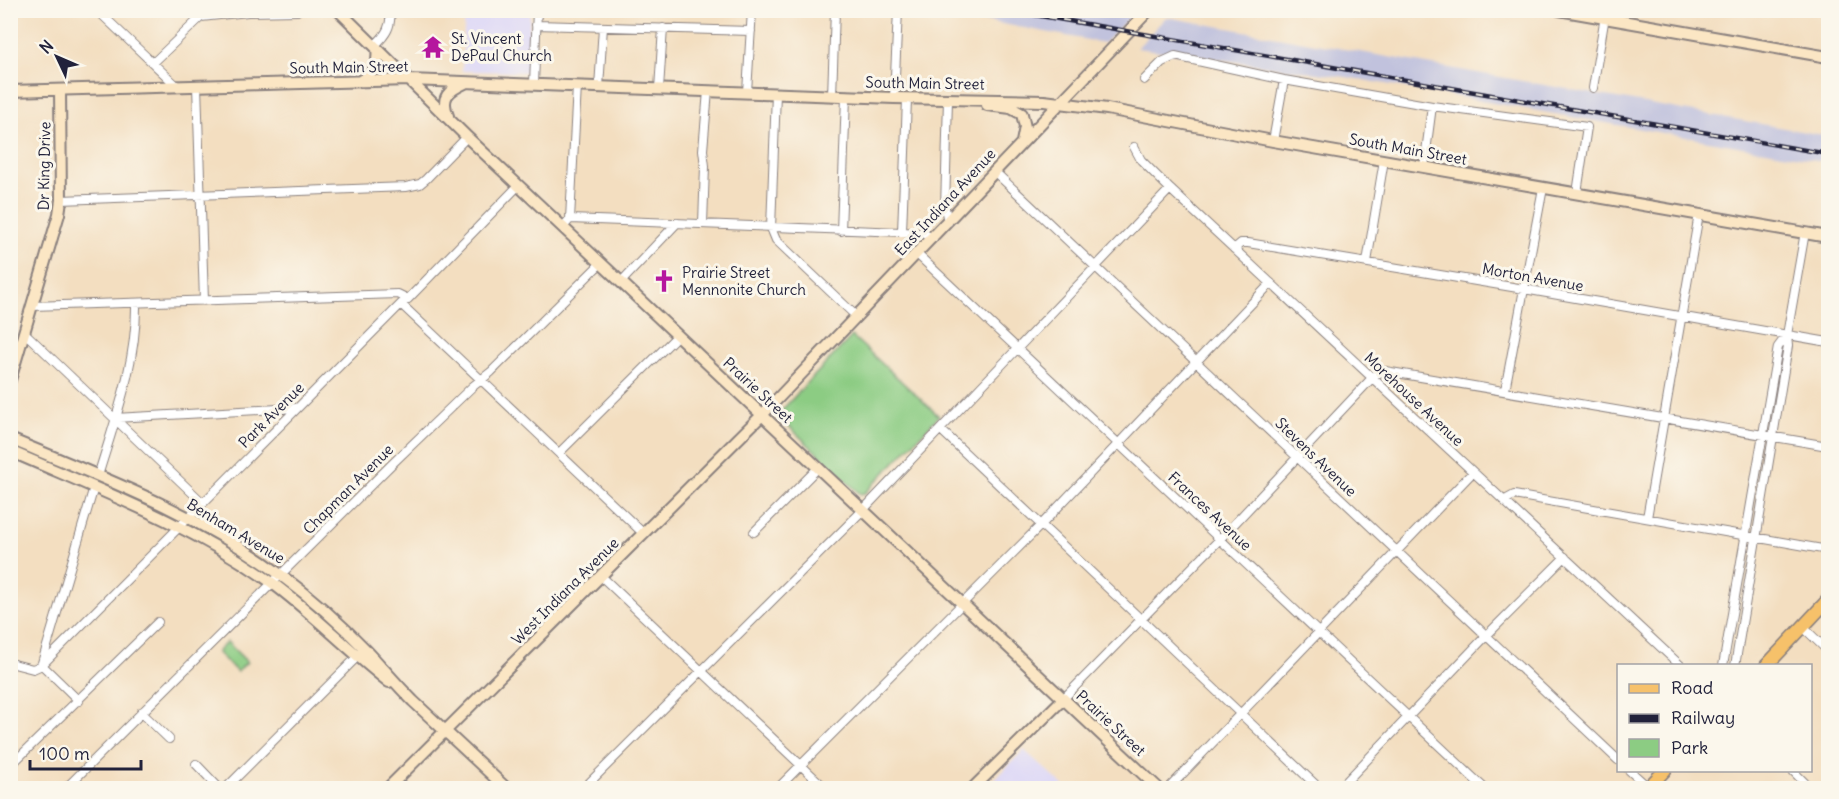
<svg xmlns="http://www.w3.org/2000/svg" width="1839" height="799" viewBox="0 0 1839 799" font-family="Delius,sans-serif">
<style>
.built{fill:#dbd6f7}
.industrial{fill:#c1c2dd}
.green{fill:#8ccc83;stroke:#57775f;stroke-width:1.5}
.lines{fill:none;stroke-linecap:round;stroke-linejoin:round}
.street-casing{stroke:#8a807e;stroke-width:10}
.secondary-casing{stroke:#8a807e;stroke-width:14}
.primary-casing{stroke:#8a807e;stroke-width:15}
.street{stroke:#fff;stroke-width:8}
.secondary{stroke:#fbe6c4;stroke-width:10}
.primary{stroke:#f6c16b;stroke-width:12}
.rail-casing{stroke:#22223b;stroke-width:4.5}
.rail{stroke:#fbf7ec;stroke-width:2;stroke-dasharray:7;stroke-linecap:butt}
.labels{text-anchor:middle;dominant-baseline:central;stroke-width:6;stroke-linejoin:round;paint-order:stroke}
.poi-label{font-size:15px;fill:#22223b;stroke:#fbf7ec;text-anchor:start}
.street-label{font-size:15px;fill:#22223b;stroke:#fbf7ec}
</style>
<rect width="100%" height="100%" fill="#fbf7ec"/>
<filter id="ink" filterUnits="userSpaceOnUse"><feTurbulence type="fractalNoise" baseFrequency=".0167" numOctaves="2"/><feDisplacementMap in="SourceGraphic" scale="12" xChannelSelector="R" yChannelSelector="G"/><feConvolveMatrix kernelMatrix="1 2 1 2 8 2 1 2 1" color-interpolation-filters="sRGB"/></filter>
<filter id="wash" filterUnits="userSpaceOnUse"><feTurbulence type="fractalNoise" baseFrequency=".008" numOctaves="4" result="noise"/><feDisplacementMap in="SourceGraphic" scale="24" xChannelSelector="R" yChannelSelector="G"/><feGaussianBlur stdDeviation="1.35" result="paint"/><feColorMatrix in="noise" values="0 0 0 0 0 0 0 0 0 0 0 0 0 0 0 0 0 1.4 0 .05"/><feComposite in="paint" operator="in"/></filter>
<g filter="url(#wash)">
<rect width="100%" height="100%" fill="#f3dec0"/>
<!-- built -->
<path class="built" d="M465,11H530L528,72L462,71Z
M1024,750L1066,788H986Z"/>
<!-- industrial -->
<path class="industrial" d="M933,11H1136L1104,43Z
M1166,17L1828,136V162L1346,77L1137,48Z"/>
<!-- green -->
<path class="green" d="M852,336L939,416L865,493L860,494L777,415Z
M227,642L247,662L237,672L217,652Z"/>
</g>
<g filter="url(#ink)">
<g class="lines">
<!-- street casing -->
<g class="street-casing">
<path id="street" d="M97,10L177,86
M925,10L936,12
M536,25L751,31
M375,45C386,35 392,26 390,10
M153,63L201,17L248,12L297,11
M1144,80L1162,62L1175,56L1284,80L1432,106L1587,127L1577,193
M534,84L537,10
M197,85L204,301
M599,87L603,27
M1593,88L1606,10
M659,89L663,28
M747,92L752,10
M776,93L771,228L776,240L857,317
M832,96L835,10
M894,98L898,10
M1273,141L1284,80
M1134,147L1141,160L1170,189L1681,666
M1424,167L1432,106
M995,172L1618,760
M61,200L406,187L420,184L426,179L467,137
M570,219L577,86
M948,222L945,208L948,99
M703,224L705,166L703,150L708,91
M563,227L570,219L902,232L922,233L933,238
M841,231L846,97
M902,232L907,99
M1234,249L1241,243H1248L1524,289L1828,342
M917,254L1484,788
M1367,262L1384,160
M621,282L677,223
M401,304L644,534
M32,306L398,294L408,299
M25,333L203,503
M1505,390L1543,188
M115,418L296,408
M941,430L1319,788
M559,453L678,335
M98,476C115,420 137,362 136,303
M1505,500L1514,495L1828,550
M1647,518L1699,214
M754,532L818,468
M601,576L825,788
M1803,627L1828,651
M10,663L33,669L42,665L79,701
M42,663L94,487
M42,665L401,304L408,299L519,185
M1723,666L1778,347L1787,335
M1735,666L1788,346L1787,335L1805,232
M1063,699L1220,539L1372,378L1376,374L1385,371L1828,446
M141,712L169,739
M196,764L219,788
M10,766L158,622
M1629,770L1649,788
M1792,770L1810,788
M10,782L17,788
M66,788L391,465L472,387L491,372L601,263
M226,788L360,654
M584,788L863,510L1170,189
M778,788L1042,524L1271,283
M1169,788L1473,472
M1340,788L1485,637L1565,557"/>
</g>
<!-- secondary casing -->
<g class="secondary-casing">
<path id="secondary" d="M338,10L467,137L1158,788
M1559,10L1828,57
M360,81C375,73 379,65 377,48
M10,91L409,80L894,98L1044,101L1107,109L1273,141L1828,237
M987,105L1011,108L1022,114L1025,127L1022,142
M448,116C440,97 448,91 465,83
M10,380L59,214L61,200L60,90
M10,439C104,478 200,514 282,576C312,598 341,624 367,651C382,667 397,685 413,701C444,730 475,759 506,788
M10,451C99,490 192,525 271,582C312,612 348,650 389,682
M388,788L763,414L1149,10
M973,788L1063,699"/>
</g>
<!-- primary casing -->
<g class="primary-casing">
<path id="primary" d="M1766,666L1828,600
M1648,788L1665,770"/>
</g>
<!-- street -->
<use href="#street" class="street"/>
<!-- secondary -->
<use href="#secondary" class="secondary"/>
<!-- primary -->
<use href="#primary" class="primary"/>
<!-- rail casing -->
<g class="rail-casing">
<path id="rail" d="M1007,10L1828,154"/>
</g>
<!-- rail -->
<use href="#rail" class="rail"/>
</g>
</g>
<!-- icons -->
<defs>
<g id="temple-bare" transform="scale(1.8)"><path d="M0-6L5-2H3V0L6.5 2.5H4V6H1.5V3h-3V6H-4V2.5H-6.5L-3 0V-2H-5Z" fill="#b5179e" stroke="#fbf7ec" stroke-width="2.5" paint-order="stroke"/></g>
<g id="church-bare" transform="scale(1.8)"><path d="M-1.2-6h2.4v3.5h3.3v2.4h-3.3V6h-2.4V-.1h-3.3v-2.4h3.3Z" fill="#b5179e" stroke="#fbf7ec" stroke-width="2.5" paint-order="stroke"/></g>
</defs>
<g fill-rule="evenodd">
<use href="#temple-bare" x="433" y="47"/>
<use href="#church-bare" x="664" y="281"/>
</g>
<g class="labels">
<!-- poi labels -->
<g class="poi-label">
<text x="451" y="38">St. Vincent<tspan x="451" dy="17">DePaul Church</tspan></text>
<text x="682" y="272">Prairie Street<tspan x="682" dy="17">Mennonite Church</tspan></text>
</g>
<!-- street labels -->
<g class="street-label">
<text transform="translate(349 67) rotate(-1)">South Main Street</text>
<text transform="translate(925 83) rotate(1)">South Main Street</text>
<text transform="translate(1408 149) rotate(10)">South Main Street</text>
<text transform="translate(44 166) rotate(-89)">Dr King Drive</text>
<text transform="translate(945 202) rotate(-47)">East Indiana Avenue</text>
<text transform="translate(1533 277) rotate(10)">Morton Avenue</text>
<text transform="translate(758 390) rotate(43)">Prairie Street</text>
<text transform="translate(1414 399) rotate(43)">Morehouse Avenue</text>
<text transform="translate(271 415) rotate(-45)">Park Avenue</text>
<text transform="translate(1316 457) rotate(44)">Stevens Avenue</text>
<text transform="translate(348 489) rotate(-45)">Chapman Avenue</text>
<text transform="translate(1210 511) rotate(43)">Frances Avenue</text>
<text transform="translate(236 531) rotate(31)">Benham Avenue</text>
<text transform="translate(565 591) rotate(-45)">West Indiana Avenue</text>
<text transform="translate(1111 723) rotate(43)">Prairie Street</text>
</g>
</g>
<!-- margin -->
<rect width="1839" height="799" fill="none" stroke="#fbf7ec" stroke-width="36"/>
<!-- legend -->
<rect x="1617" y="664" width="195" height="108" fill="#fbf7ec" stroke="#a4a2a5" stroke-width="1.5"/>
<rect x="1629" y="684" width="30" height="9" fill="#f6c16b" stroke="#a4a2a5" stroke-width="1.5"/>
<text x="1671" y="694" font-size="18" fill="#22223b">Road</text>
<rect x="1629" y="714" width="30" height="9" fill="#22223b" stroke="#a4a2a5" stroke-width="1.5"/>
<text x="1671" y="724" font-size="18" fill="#22223b">Railway</text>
<rect x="1629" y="739" width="30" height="18" fill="#8ccc83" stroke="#a4a2a5" stroke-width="1.5"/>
<text x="1671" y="754" font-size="18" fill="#22223b">Park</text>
<!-- north arrow -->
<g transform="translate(57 57) rotate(314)" stroke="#fbf7ec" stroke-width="4.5" paint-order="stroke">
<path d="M0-4.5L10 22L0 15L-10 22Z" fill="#22223b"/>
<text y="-9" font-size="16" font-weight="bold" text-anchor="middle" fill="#22223b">N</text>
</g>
<!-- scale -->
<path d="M30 760v9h111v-9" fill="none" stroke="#22223b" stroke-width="3"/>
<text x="39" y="760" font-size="18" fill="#22223b" stroke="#fbf7ec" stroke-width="4.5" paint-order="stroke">100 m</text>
</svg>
